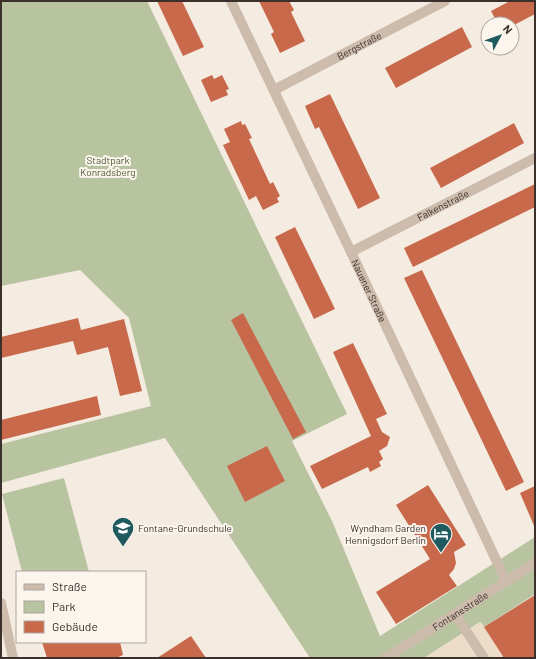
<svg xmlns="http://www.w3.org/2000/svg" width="536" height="659" viewBox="0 0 536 659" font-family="Barlow,sans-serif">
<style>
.green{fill:#b8c4a0}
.plaza{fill:#ecdcc8}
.building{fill:#c8694b}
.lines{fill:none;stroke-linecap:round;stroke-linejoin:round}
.minor{stroke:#cdbbac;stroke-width:10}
.labels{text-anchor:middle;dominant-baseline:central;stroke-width:4;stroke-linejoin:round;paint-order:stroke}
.street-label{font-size:10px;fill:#3b302b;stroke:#fbf5ee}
.park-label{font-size:10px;fill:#4a5a2e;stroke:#fbf5ee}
.poi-label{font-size:10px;fill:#3b302b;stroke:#fbf5ee;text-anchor:start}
</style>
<rect width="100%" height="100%" fill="#f4ebe1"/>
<!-- green -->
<path class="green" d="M1,1H147L347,414L292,441L332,521L380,636L535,537V594L484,627L480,622L424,658H310L165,438L1,483V444L151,406L129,318L80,270L1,286Z
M64,478L89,572H22L2,494Z"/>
<!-- plaza -->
<path class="plaza" d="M481,622L504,658H424Z"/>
<!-- building -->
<path class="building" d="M157,1H182L204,47L183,56Z
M259,1H289L294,10L291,12L305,41L280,53L271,34L274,32Z
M510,1H535V14L516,24H498L491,11Z
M462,27L472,47L396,88L385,68Z
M212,75L214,79L222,75L229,89L226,90L228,95L211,102L201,80Z
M330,94L380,198L358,209L319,127L315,129L305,106Z
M241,121L242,125L245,124L252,138L249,139L270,184L273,182L280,196L277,198L279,202L263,210L256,196L249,200L223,145L230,142L224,129Z
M514,123L524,143L441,188L430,168Z
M535,184V207L413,267L404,248Z
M295,227L335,309L314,319L275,237Z
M422,270L524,482L506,491L404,278Z
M243,313L306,432L293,439L231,320Z
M78,318L81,330L124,319L142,391L120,396L108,347L77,355L73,341L1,358V337Z
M353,343L387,414L376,419L382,432L390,437L387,446L379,451L383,459L379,462L381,466L370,472L368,467L322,489L310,466L371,436L333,352Z
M97,396L101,415L1,440V420Z
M267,446L285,481L245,502L227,466Z
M428,485L466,545L454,552L456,563L454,569L449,575L457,586L396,624L376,592L430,559L396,505Z
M535,486V528L520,493Z
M535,595V658H504L484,627Z
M191,636L206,658H157Z
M42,642H120L123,655L116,658H47Z"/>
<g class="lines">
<!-- minor -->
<g class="minor">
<path id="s1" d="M231,1L351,252L506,581"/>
<path id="s2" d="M274,90L445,1"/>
<path id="s3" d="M351,252L535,158"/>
<path d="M1,603L13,658"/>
<path d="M455,614L484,658"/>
<path id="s4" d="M386,658L535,563"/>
</g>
</g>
<!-- icons -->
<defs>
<g id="school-pin" transform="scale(1.15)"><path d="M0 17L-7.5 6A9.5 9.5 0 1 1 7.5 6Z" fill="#1f5a5e" stroke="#fbf5ee"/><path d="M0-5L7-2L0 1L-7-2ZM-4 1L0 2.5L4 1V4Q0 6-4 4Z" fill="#fff"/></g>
<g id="hotel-pin" transform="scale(1.15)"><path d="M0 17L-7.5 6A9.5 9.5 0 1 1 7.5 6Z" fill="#1f5a5e" stroke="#fbf5ee"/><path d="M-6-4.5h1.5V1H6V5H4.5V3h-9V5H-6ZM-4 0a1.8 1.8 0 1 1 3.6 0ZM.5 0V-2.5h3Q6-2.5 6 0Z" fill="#fff"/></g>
</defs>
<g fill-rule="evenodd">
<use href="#school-pin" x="123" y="528"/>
<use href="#hotel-pin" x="441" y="534"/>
</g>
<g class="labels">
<!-- street labels -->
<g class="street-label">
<text stroke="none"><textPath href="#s2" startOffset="96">Bergstraße</textPath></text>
<text stroke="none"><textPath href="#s3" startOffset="103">Falkenstraße</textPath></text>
<text stroke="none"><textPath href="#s1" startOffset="321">Nauener Straße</textPath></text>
<text stroke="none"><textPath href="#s4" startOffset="88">Fontanestraße</textPath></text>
</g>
<!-- park labels -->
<g class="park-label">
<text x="108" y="160">Stadtpark<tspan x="108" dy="12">Konradsberg</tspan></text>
</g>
<!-- poi labels -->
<g class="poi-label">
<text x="138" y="528">Fontane-Grundschule</text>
<text x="426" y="528" text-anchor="end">Wyndham Garden<tspan x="426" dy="12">Hennigsdorf Berlin</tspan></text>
</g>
</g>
<!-- border -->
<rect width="536" height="659" fill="none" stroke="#3b302b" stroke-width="4"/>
<!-- legend -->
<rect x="16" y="571" width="130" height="72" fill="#fbf5ee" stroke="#aea6a0"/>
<rect x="24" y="584" width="20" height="6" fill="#cdbbac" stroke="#aea6a0"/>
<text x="52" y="591" font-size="12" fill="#3b302b">Straße</text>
<rect x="24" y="601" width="20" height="12" fill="#b8c4a0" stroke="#aea6a0"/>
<text x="52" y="611" font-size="12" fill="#3b302b">Park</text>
<rect x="24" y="621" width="20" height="12" fill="#c8694b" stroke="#aea6a0"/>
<text x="52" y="631" font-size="12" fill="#3b302b">Gebäude</text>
<!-- north arrow -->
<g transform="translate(500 36) rotate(49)"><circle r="19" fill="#fbf5ee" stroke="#aea6a0"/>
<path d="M0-3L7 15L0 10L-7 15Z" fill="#1f5a5e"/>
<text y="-6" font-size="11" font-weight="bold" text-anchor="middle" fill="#3b302b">N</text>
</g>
</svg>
